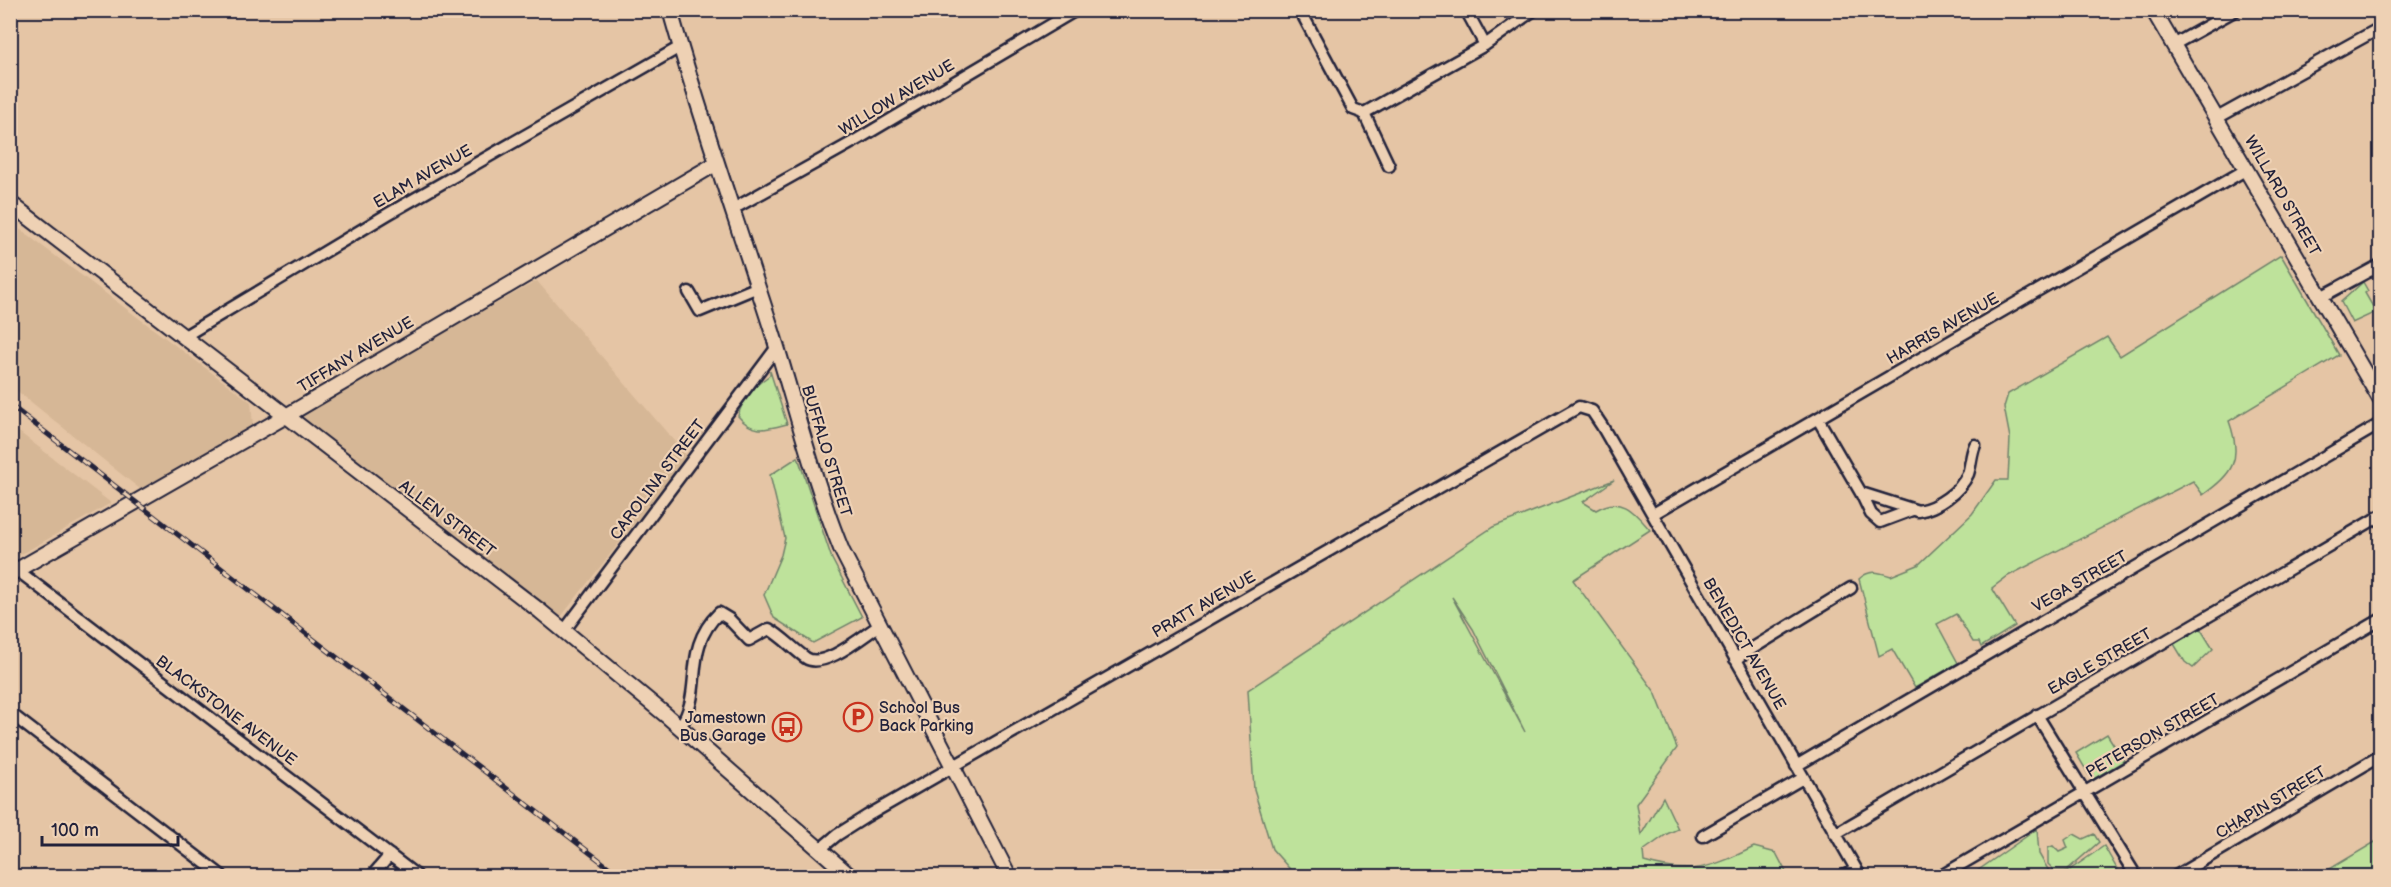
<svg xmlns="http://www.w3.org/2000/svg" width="2391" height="887" viewBox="0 0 2391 887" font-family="'Balsamiq Sans',sans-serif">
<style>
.built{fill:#d6b796}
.green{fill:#bee29b;stroke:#70826b;stroke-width:1.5;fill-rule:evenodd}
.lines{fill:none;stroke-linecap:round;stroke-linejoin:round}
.street-casing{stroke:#22223b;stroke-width:15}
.secondary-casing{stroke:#22223b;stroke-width:18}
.street{stroke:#eed1b4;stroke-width:10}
.secondary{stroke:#eed1b4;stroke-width:14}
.rail-casing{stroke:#22223b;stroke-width:5}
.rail{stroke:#eed1b4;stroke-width:3;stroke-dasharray:9;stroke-linecap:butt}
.labels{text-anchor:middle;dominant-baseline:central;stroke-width:4.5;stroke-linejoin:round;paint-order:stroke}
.street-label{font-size:16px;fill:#22223b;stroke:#eed1b4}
.poi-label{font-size:16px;fill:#22223b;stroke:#eed1b4;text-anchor:start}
</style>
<rect width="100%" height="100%" fill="#e5c5a5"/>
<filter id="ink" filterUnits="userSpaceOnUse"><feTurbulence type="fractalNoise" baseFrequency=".0167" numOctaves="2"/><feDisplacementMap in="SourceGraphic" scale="12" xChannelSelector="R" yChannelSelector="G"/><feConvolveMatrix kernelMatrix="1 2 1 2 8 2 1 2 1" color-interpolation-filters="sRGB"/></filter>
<g filter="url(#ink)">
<!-- built -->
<path class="built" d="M10,222L251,402L253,426L140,489L11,386Z
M537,281L687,456L557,622L294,416Z
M10,425L111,503L11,560H10Z"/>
<!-- green -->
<path class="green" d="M2281,255L2339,355L2229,421C2243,460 2233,473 2203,495L2193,481L2008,576L1992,588L2015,626L1981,647L1979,642H1973L1956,614L1937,624L1958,663L1915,688L1892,649L1879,656L1859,579C1869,569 1879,572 1891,576L1918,565L1972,514L1996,480H2008L2010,438L2004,407L2008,394L2107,337L2120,356Z
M2363,282L2368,291L2365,293L2376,312L2352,323L2341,302Z
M770,371L787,424C765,430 753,434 738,416C743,397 754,386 770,375Z
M798,457L832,559L862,617L813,643L774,618L764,595L781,555L785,538L770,475Z
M1614,480L1583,502L1596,510C1621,495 1634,511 1650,530L1573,580L1655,692L1677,748L1636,804L1641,835L1663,797L1678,829L1667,834L1643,851L1644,862C1691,876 1711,868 1754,847L1776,853L1788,876H1296L1272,849L1254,790L1248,690L1493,527ZM1452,597L1473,629L1525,732Z
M2200,628L2213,649L2193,668L2185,662L2174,644Z
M2107,734L2124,761L2092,780L2076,753Z
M2037,829L2039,854L2050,873L2061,876L2104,846L2121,876H1970Z
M2074,834L2083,839L2094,834L2099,842L2067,870H2054L2048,864V848L2053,846L2059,852L2068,848L2065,840Z
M2380,839V876H2318Z"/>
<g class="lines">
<!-- street casing -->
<g class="street-casing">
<path id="street" d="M1300,10L1353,109L1364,113L1389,166
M1466,10L1485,45
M2173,45L2236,10
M1364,113L1485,45L1534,10
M2217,118L2380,28
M733,209L853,142L1076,10
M689,292L700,311L758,287
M2321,297L2380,265
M183,337L388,214L680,47
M1818,419L1861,493L1918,511C1937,508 1960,492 1968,474C1971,465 1971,454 1975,445
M1861,493L1871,514L1880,522L1912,510
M1653,514L2247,169
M17,570L417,876
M564,631L777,347
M1735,659L1851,588
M10,713L222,876
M2037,715L2136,876
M680,727C705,690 681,650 719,613L729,619L749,640L769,629C783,637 793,649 806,658C824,670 864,635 880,625
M1796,766L2380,424
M1835,834L2380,516
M1703,836L1803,778
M819,850L837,835L867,816L1579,407L1592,411L1602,426L1860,876
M372,876L390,855
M1844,876L1856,869
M1941,876L2380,620
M2176,876L2380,756"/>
</g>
<!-- secondary casing -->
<g class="secondary-casing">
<path id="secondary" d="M670,10C700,118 738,224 772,331C795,404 813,480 842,551L1009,876
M2153,10L2380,399
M10,203L540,611L667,716L850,876
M10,574L286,416L717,163"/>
</g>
<!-- street -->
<use href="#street" class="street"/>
<!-- secondary -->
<use href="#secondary" class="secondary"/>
<!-- rail casing -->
<g class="rail-casing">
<path id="rail" d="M10,405L620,876"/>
</g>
<!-- rail -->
<use href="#rail" class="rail"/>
</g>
</g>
<!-- icons -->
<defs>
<g id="parking-ring" transform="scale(1.5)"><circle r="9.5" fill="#eed1b4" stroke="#c8321e" stroke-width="1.5"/><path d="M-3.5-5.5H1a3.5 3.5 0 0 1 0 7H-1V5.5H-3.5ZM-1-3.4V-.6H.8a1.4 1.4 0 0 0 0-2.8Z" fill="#c8321e"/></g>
<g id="bus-ring" transform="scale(1.5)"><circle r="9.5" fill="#eed1b4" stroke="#c8321e" stroke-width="1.5"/><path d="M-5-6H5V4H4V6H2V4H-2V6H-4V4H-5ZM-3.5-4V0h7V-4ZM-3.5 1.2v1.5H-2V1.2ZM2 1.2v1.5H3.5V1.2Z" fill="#c8321e"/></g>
</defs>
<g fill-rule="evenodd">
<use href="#parking-ring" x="858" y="717"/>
<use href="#bus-ring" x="787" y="727"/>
</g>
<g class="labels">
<!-- street labels -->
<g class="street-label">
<text transform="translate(897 98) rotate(-31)">WILLOW AVENUE</text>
<text transform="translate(423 177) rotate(-30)">ELAM AVENUE</text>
<text transform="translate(2282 196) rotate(60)">WILLARD STREET</text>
<text transform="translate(1943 329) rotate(-30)">HARRIS AVENUE</text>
<text transform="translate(356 355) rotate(-31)">TIFFANY AVENUE</text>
<text transform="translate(826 451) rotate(73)">BUFFALO STREET</text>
<text transform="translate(658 480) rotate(-53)">CAROLINA STREET</text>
<text transform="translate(447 519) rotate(37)">ALLEN STREET</text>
<text transform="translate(2080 582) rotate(-30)">VEGA STREET</text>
<text transform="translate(1204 605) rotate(-30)">PRATT AVENUE</text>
<text transform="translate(1744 644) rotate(60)">BENEDICT AVENUE</text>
<text transform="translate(2100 662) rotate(-30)">EAGLE STREET</text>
<text transform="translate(226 711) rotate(37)">BLACKSTONE AVENUE</text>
<text transform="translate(2153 736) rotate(-30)">PETERSON STREET</text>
<text transform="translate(2271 803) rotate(-31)">CHAPIN STREET</text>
</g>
<!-- poi labels -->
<g class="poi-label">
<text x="879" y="708">School Bus<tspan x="879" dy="18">Back Parking</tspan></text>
<text x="766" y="718" text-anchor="end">Jamestown<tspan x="766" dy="18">Bus Garage</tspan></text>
</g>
</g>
<!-- margin -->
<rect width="2391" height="887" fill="none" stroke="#eed1b4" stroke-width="36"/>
<rect x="18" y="18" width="2355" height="851" fill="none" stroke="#22223b" stroke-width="2" filter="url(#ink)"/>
<!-- scale -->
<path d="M42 836v9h136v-9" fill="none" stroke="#22223b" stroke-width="3"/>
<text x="51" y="836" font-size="18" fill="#22223b" stroke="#eed1b4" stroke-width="4.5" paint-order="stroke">100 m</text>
</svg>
